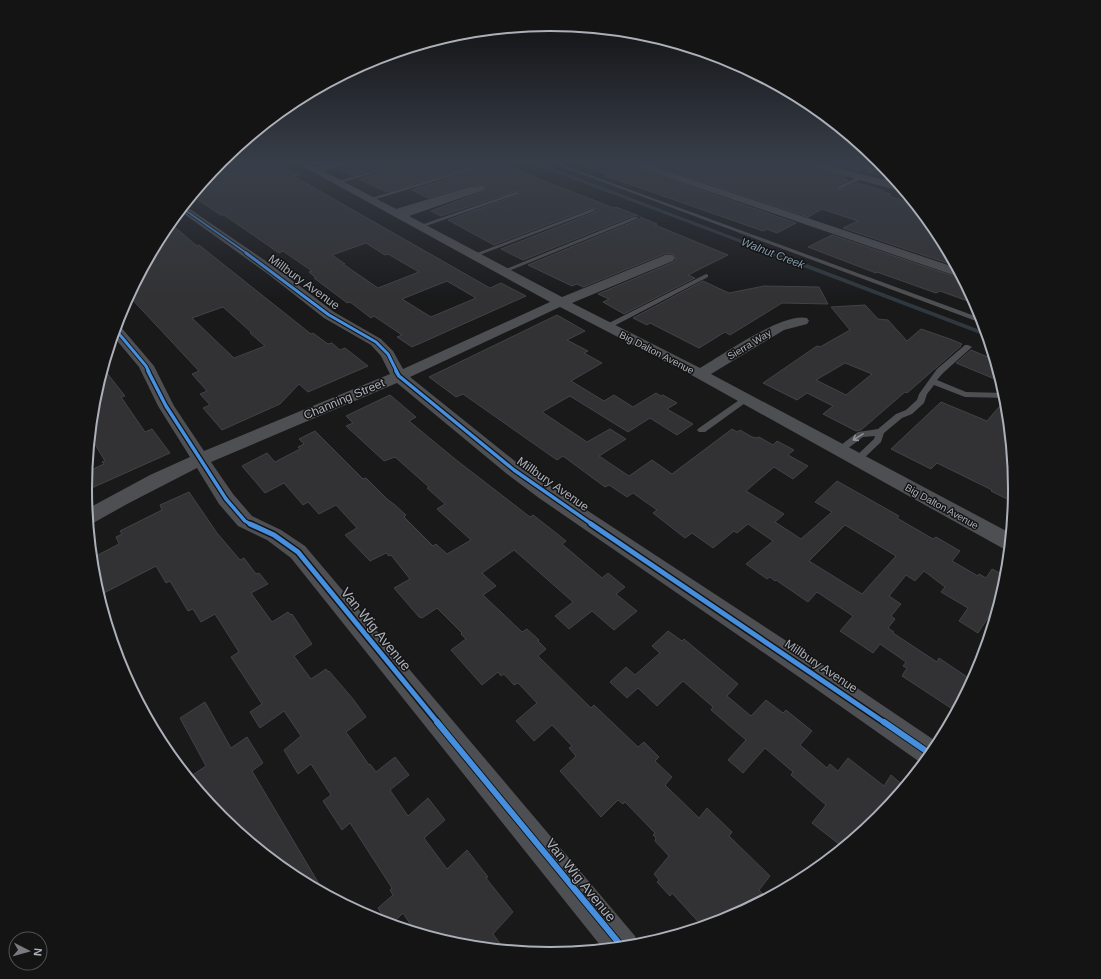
<svg xmlns="http://www.w3.org/2000/svg" width="1101" height="979" font-family="Helvetica,sans-serif">
<style>
.built{fill:#232325}
.lines{fill:none;stroke-linecap:round;stroke-linejoin:round}
.stream-far1{stroke:#30383f;stroke-width:3}
.stream{stroke:#30383f;stroke-width:4}
.building{fill:#323234;stroke:#424346;fill-rule:evenodd}
.lane{fill:#4e4f52;fill-rule:evenodd}
.street{fill:#4e4f52;fill-rule:evenodd}
.secondary{fill:#4d4d50;fill-rule:evenodd}
.cycleway-far4-casing{stroke:#141415;stroke-width:3.5}
.cycleway-far3-casing{stroke:#141415;stroke-width:5}
.cycleway-far2-casing{stroke:#141415;stroke-width:6}
.cycleway-far1-casing{stroke:#141415;stroke-width:8}
.cycleway-casing{stroke:#141415;stroke-width:8}
.cycleway-far4{stroke:#468fdf;stroke-width:2}
.cycleway-far3{stroke:#468fdf;stroke-width:3}
.cycleway-far2{stroke:#468fdf;stroke-width:3.5}
.cycleway-far1{stroke:#468fdf;stroke-width:5}
.cycleway{stroke:#468fdf;stroke-width:6}
.oneway{stroke:#90939a}
.labels{text-anchor:middle;stroke-width:3;stroke-linejoin:round;paint-order:stroke}
.far-street-label{font-size:10px;fill:#acb0b9;stroke:#141415}
.far-water-label{font-size:11px;font-style:italic;fill:#869db1;stroke:#141415}
.street-label{font-size:12px;fill:#acb0b9;stroke:#141415}
.near-street-label{font-size:14px;fill:#acb0b9;stroke:#141415}
.rim{fill:none;stroke:#acb0b9;stroke-width:2}
</style>
<rect width="100%" height="100%" fill="#19191a"/>
<path class="built" d="M 828,163 L 881,163 L 890,172 L 880,177 Z"/>
<g class="lines">
<path class="stream-far1" d="M 535,163 L 774,254"/>
<path class="stream" d="M 772,253 L 988,335"/>
</g>
<g class="building">
<path d="M 220,163 L 276,163 L 298,175 L 293,176 L 346,206 L 490,288 L 501,283 L 526,296 L 412,347 L 397,337 L 402,335 L 374,316 L 371,318 L 350,302 L 347,303 L 342,299 L 314,278 L 316,278 L 309,272 L 312,271 L 283,251 L 279,253 L 224,215 L 221,215 L 192,196 ZM 366,243 L 385,255 L 388,254 L 419,272 L 378,288 L 343,264 L 345,264 L 332,255 ZM 447,281 L 476,298 L 431,317 L 402,299 Z"/>
<path d="M 359,163 L 384,163 L 389,165 L 352,175 L 338,169 Z"/>
<path d="M 423,163 L 498,163 L 614,208 L 616,207 L 639,216 L 633,216 L 523,260 L 501,249 L 598,211 L 598,209 L 591,208 L 494,245 L 448,220 L 521,194 L 521,192 L 516,191 L 441,216 L 431,211 L 484,191 L 486,189 L 485,185 L 469,186 L 428,198 L 412,190 L 481,168 L 481,166 L 477,165 L 387,192 L 359,179 L 410,164 L 422,169 Z"/>
<path d="M 579,163 L 629,163 L 632,166 L 796,223 L 777,233 L 767,229 L 763,231 L 606,176 L 608,175 L 579,164 Z"/>
<path d="M 646,163 L 805,163 L 807,166 L 845,177 L 842,179 L 848,180 L 834,187 L 835,189 L 841,190 L 857,183 L 884,191 L 882,192 L 891,194 L 888,196 L 915,204 L 938,231 L 956,266 L 843,228 L 858,221 L 822,209 L 808,217 Z"/>
<path d="M 825,163 L 843,163 L 844,164 L 862,170 L 858,171 Z"/>
<path d="M 640,217 L 657,224 L 655,225 L 728,255 L 688,275 L 695,278 L 624,314 L 603,302 L 609,299 L 598,294 L 674,262 L 676,259 L 674,254 L 664,254 L 583,287 L 577,284 L 572,286 L 528,265 L 640,219 Z"/>
<path d="M 170,223 L 197,246 L 199,245 L 311,334 L 313,333 L 328,344 L 332,343 L 340,350 L 345,348 L 368,366 L 308,392 L 299,384 L 280,404 L 222,430 L 203,408 L 210,405 L 200,394 L 207,391 L 192,374 L 199,371 L 129,296 L 164,231 ZM 223,307 L 251,332 L 250,333 L 265,346 L 234,358 L 192,318 Z"/>
<path d="M 832,235 L 956,277 L 962,277 L 976,304 L 940,291 L 936,293 L 877,272 L 876,273 L 808,247 Z"/>
<path d="M 703,281 L 729,293 L 764,286 L 819,287 L 828,304 L 782,303 L 730,335 L 725,332 L 699,348 L 650,323 L 647,325 L 633,318 Z"/>
<path d="M 865,305 L 878,319 L 888,320 L 907,341 L 921,329 L 950,339 L 962,344 L 960,346 L 961,346 L 907,393 L 905,392 L 861,430 L 856,431 L 823,414 L 833,406 L 807,393 L 797,400 L 763,383 L 817,346 L 820,347 L 850,330 L 831,307 ZM 845,363 L 872,374 L 846,395 L 816,380 Z"/>
<path d="M 557,315 L 585,331 L 567,340 L 588,351 L 584,353 L 602,363 L 571,381 L 604,401 L 614,395 L 633,407 L 656,393 L 661,396 L 663,395 L 677,403 L 667,409 L 693,424 L 677,435 L 650,418 L 628,432 L 570,396 L 542,412 L 587,442 L 610,429 L 626,439 L 599,456 L 629,476 L 652,460 L 672,474 L 732,429 L 737,432 L 740,430 L 752,437 L 757,438 L 759,437 L 773,445 L 777,441 L 794,450 L 788,455 L 808,466 L 793,479 L 774,467 L 746,491 L 784,514 L 775,522 L 801,539 L 832,512 L 815,502 L 837,481 L 899,516 L 897,518 L 933,539 L 936,537 L 960,551 L 952,561 L 978,576 L 979,574 L 986,578 L 992,569 L 1007,577 L 1002,596 L 978,633 L 959,621 L 968,608 L 941,592 L 945,587 L 924,571 L 915,581 L 906,575 L 889,596 L 901,604 L 891,616 L 895,619 L 888,628 L 894,632 L 893,633 L 937,662 L 939,658 L 973,681 L 957,712 L 902,676 L 907,668 L 903,666 L 906,662 L 880,644 L 873,653 L 840,631 L 853,616 L 817,592 L 808,602 L 776,580 L 775,581 L 770,577 L 767,579 L 746,564 L 773,541 L 748,524 L 737,533 L 734,531 L 713,548 L 692,533 L 685,538 L 653,513 L 657,510 L 633,493 L 627,497 L 609,485 L 605,487 L 563,456 L 557,460 L 463,394 L 456,397 L 429,377 ZM 845,525 L 896,556 L 862,594 L 809,561 Z"/>
<path d="M 971,350 L 995,360 L 1002,382 L 956,363 Z"/>
<path d="M 103,368 L 125,396 L 121,397 L 145,432 L 152,429 L 170,453 L 85,491 L 87,472 L 104,464 L 102,462 L 105,461 L 90,436 L 94,398 Z"/>
<path d="M 390,395 L 416,417 L 409,421 L 455,459 L 530,517 L 533,515 L 551,529 L 566,541 L 562,544 L 602,578 L 608,573 L 625,587 L 616,594 L 637,611 L 614,630 L 592,611 L 569,629 L 555,616 L 573,602 L 514,550 L 482,573 L 496,586 L 483,595 L 522,632 L 527,629 L 539,640 L 538,641 L 546,649 L 538,656 L 591,708 L 594,705 L 638,747 L 644,742 L 659,757 L 655,761 L 672,777 L 665,785 L 699,818 L 707,808 L 732,832 L 729,836 L 770,876 L 759,890 L 767,899 L 730,919 L 724,912 L 715,924 L 703,927 L 672,893 L 670,896 L 657,882 L 659,880 L 654,874 L 669,856 L 655,841 L 656,838 L 653,835 L 655,833 L 625,802 L 623,804 L 618,800 L 601,817 L 560,771 L 576,756 L 569,748 L 572,746 L 552,725 L 534,741 L 516,721 L 537,703 L 518,683 L 514,685 L 504,674 L 501,676 L 498,672 L 482,685 L 451,650 L 466,639 L 461,634 L 462,633 L 437,608 L 422,618 L 419,617 L 394,588 L 410,579 L 391,555 L 389,556 L 386,553 L 370,561 L 345,535 L 357,528 L 336,505 L 319,514 L 308,502 L 303,505 L 284,483 L 265,493 L 242,466 L 267,453 L 275,462 L 300,449 L 298,447 L 304,444 L 299,439 L 315,431 L 363,479 L 366,478 L 387,499 L 395,505 L 406,515 L 404,517 L 433,546 L 436,544 L 447,554 L 471,540 L 437,509 L 445,504 L 427,488 L 429,487 L 395,457 L 384,461 L 346,426 L 353,423 L 346,416 Z"/>
<path d="M 1006,399 L 1007,399 L 1016,490 L 1015,503 L 991,491 L 992,490 L 937,463 L 931,469 L 891,449 L 941,402 L 987,421 Z"/>
<path d="M 189,492 L 217,533 L 240,560 L 244,558 L 256,574 L 259,573 L 268,584 L 251,593 L 272,622 L 288,612 L 291,615 L 292,614 L 312,644 L 294,656 L 311,679 L 326,669 L 328,672 L 329,671 L 353,699 L 366,717 L 346,732 L 369,765 L 370,764 L 376,772 L 395,757 L 409,775 L 390,790 L 408,816 L 428,798 L 445,820 L 424,838 L 447,869 L 467,850 L 488,877 L 486,878 L 513,912 L 493,934 L 505,950 L 459,946 L 416,933 L 403,913 L 391,925 L 388,924 L 378,908 L 393,895 L 390,890 L 392,888 L 350,823 L 342,830 L 323,801 L 331,795 L 311,764 L 298,774 L 284,750 L 301,736 L 284,711 L 260,728 L 250,712 L 262,704 L 231,657 L 239,652 L 215,614 L 201,622 L 193,609 L 188,611 L 170,581 L 166,583 L 156,566 L 104,593 L 93,571 L 92,558 L 119,544 L 116,537 L 122,534 L 120,531 L 162,510 L 160,505 Z"/>
<path d="M 668,631 L 682,641 L 684,639 L 738,684 L 727,696 L 751,716 L 766,700 L 783,713 L 786,710 L 812,731 L 800,745 L 827,768 L 830,764 L 838,771 L 848,758 L 884,786 L 891,775 L 905,787 L 879,819 L 844,848 L 812,823 L 826,805 L 791,775 L 793,772 L 765,748 L 743,773 L 728,760 L 746,740 L 711,710 L 713,707 L 683,681 L 657,706 L 638,688 L 627,698 L 610,682 L 626,667 L 635,675 L 660,653 L 652,646 Z"/>
<path d="M 205,702 L 231,748 L 247,737 L 263,763 L 252,771 L 325,894 L 292,876 L 221,818 L 188,778 L 206,766 L 180,718 Z"/>
</g>
<g class="lines">
<g class="lane">
<path d="M 401,163 L 407,163 L 340,183 L 335,182 Z"/>
<path d="M 552,163 L 557,163 L 983,319 L 984,324 Z"/>
<path d="M 844,163 L 850,163 L 874,168 L 883,165 L 885,167 L 869,173 L 867,172 L 869,170 Z"/>
<path d="M 477,166 L 481,167 L 373,200 L 368,199 Z"/>
<path d="M 862,175 L 865,177 L 864,178 L 840,189 L 835,188 Z"/>
<path d="M 516,192 L 521,193 L 423,227 L 418,226 Z"/>
<path d="M 592,209 L 597,210 L 477,256 L 472,255 Z"/>
<path d="M 634,217 L 639,218 L 506,272 L 501,271 Z"/>
<path d="M 706,274 L 708,275 L 708,277 L 610,328 L 604,328 L 603,326 Z"/>
<path d="M 965,345 L 968,345 L 972,347 L 943,373 L 937,380 L 966,392 L 1005,393 L 1007,398 L 965,397 L 934,385 L 927,394 L 924,403 L 912,414 L 902,418 L 884,433 L 881,442 L 860,462 L 857,463 L 852,460 L 874,439 L 875,436 L 863,437 L 843,452 L 837,452 L 835,450 L 837,448 L 858,432 L 878,429 L 896,414 L 906,410 L 917,400 L 919,394 L 937,369 Z"/>
<path d="M 745,396 L 748,397 L 749,399 L 748,401 L 705,432 L 699,432 L 697,430 L 699,428 Z"/>
</g>
<g class="street">
<path d="M 297,163 L 308,163 L 316,167 L 334,163 L 347,163 L 346,165 L 323,171 L 396,209 L 469,187 L 484,186 L 485,188 L 484,190 L 409,216 L 562,297 L 665,255 L 673,255 L 675,258 L 673,261 L 572,303 L 700,368 C 722,355 783,312 807,318 L 809,321 L 807,324 L 784,330 L 711,374 L 1012,534 L 1010,551 L 1004,549 L 695,377 L 560,307 L 410,377 L 521,466 L 553,488 L 817,661 L 940,744 L 924,765 L 799,677 L 539,498 L 507,474 L 397,383 L 211,462 L 233,494 L 252,516 L 281,530 L 305,546 L 635,936 L 639,946 L 604,950 L 291,558 L 267,540 L 238,526 L 219,504 L 197,468 L 129,503 L 95,522 L 88,524 L 87,509 L 150,475 L 190,457 L 158,406 L 139,367 L 113,336 L 116,325 L 120,326 L 154,366 L 174,406 L 204,451 L 390,374 L 381,356 L 371,345 L 324,318 L 268,274 L 180,211 L 184,205 L 276,268 L 334,312 L 381,339 L 393,351 L 403,369 L 550,302 Z"/>
<path d="M 630,163 L 643,163 L 957,268 L 962,276 L 956,276 L 632,165 Z"/>
<path d="M 890,175 L 891,175 L 895,180 L 885,185 L 879,185 L 877,183 Z"/>
</g>
<path class="secondary" d="M 806,163 L 821,163 L 899,184 L 906,192 L 899,191 L 807,165 Z"/>
<g class="cycleway-far4-casing">
<path id="cycleway-far4" d="M 182,208 L 248,254"/>
</g>
<g class="cycleway-far3-casing">
<g id="cycleway-far3">
<path d="M 246,253 L 329,315 L 376,342 L 388,354 L 397,372"/>
<path d="M 115,329 L 146,366 L 149,372"/>
</g>
</g>
<g class="cycleway-far2-casing">
<g id="cycleway-far2">
<path d="M 148,371 L 166,406 L 226,499 L 245,521 L 252,525"/>
<path d="M 396,371 L 399,376 L 514,470 L 593,525"/>
</g>
</g>
<g class="cycleway-far1-casing">
<g id="cycleway-far1">
<path d="M 250,524 L 274,535 L 298,552 L 438,723"/>
<path d="M 591,524 L 885,723"/>
</g>
</g>
<g class="cycleway-casing">
<g id="cycleway">
<path d="M 437,722 L 623,948"/>
<path d="M 884,722 L 932,755"/>
</g>
</g>
<use href="#cycleway-far4" class="cycleway-far4"/>
<use href="#cycleway-far3" class="cycleway-far3"/>
<use href="#cycleway-far2" class="cycleway-far2"/>
<use href="#cycleway-far1" class="cycleway-far1"/>
<use href="#cycleway" class="cycleway"/>
</g>
<defs><path id="oneway-shaft" d="M-6 0H5M1.5-3L5.5 0L1.5 3" fill="none" stroke-width="1.6" stroke-linecap="round" stroke-linejoin="round"/></defs>
<use class="oneway" href="#oneway-shaft" transform="translate(858 437) rotate(148)"/>
<linearGradient id="sky" x2="0" y2="1"><stop stop-color="#0e0e0e"/><stop offset="0.54" stop-color="#383e49"/><stop offset="1" stop-color="#383e49" stop-opacity="0"/></linearGradient>
<rect width="1101" height="300" fill="url(#sky)"/>
<g class="labels">
<g class="far-street-label">
<text transform="translate(749 344) rotate(-31)" y="4">Sierra Way</text>
<text transform="translate(657 352) rotate(27)" y="4">Big Dalton Avenue</text>
<text transform="translate(942 506) rotate(29)" y="4">Big Dalton Avenue</text>
</g>
<g class="far-water-label">
<text transform="translate(773 253) rotate(21)" y="4">Walnut Creek</text>
</g>
<g class="street-label">
<text transform="translate(304 282) rotate(36)" y="4">Millbury Avenue</text>
<text transform="translate(344 399) rotate(-23)" y="4">Channing Street</text>
<text transform="translate(553 484) rotate(35)" y="4">Millbury Avenue</text>
<text transform="translate(821 666) rotate(34)" y="4">Millbury Avenue</text>
</g>
<g class="near-street-label">
<text transform="translate(376 629) rotate(51)" y="5">Van Wig Avenue</text>
<text transform="translate(581 880) rotate(51)" y="5">Van Wig Avenue</text>
</g>
</g>
<path d="M0 0H1101V979H0ZM92 489a458 458 0 1 1 916 0a458 458 0 1 1-916 0Z" fill="#141415" fill-rule="evenodd"/>
<path class="rim" d="M92 489a458 458 0 1 1 916 0a458 458 0 1 1-916 0Z"/>
<g transform="translate(28 951) rotate(96)"><circle r="19" fill="#141415" stroke="#515257"/>
<path d="M0-3L7 15L0 10L-7 15Z" fill="#797b81"/>
<text y="-6" font-size="11" font-weight="bold" text-anchor="middle" fill="#acb0b9">N</text>
</g>
</svg>
